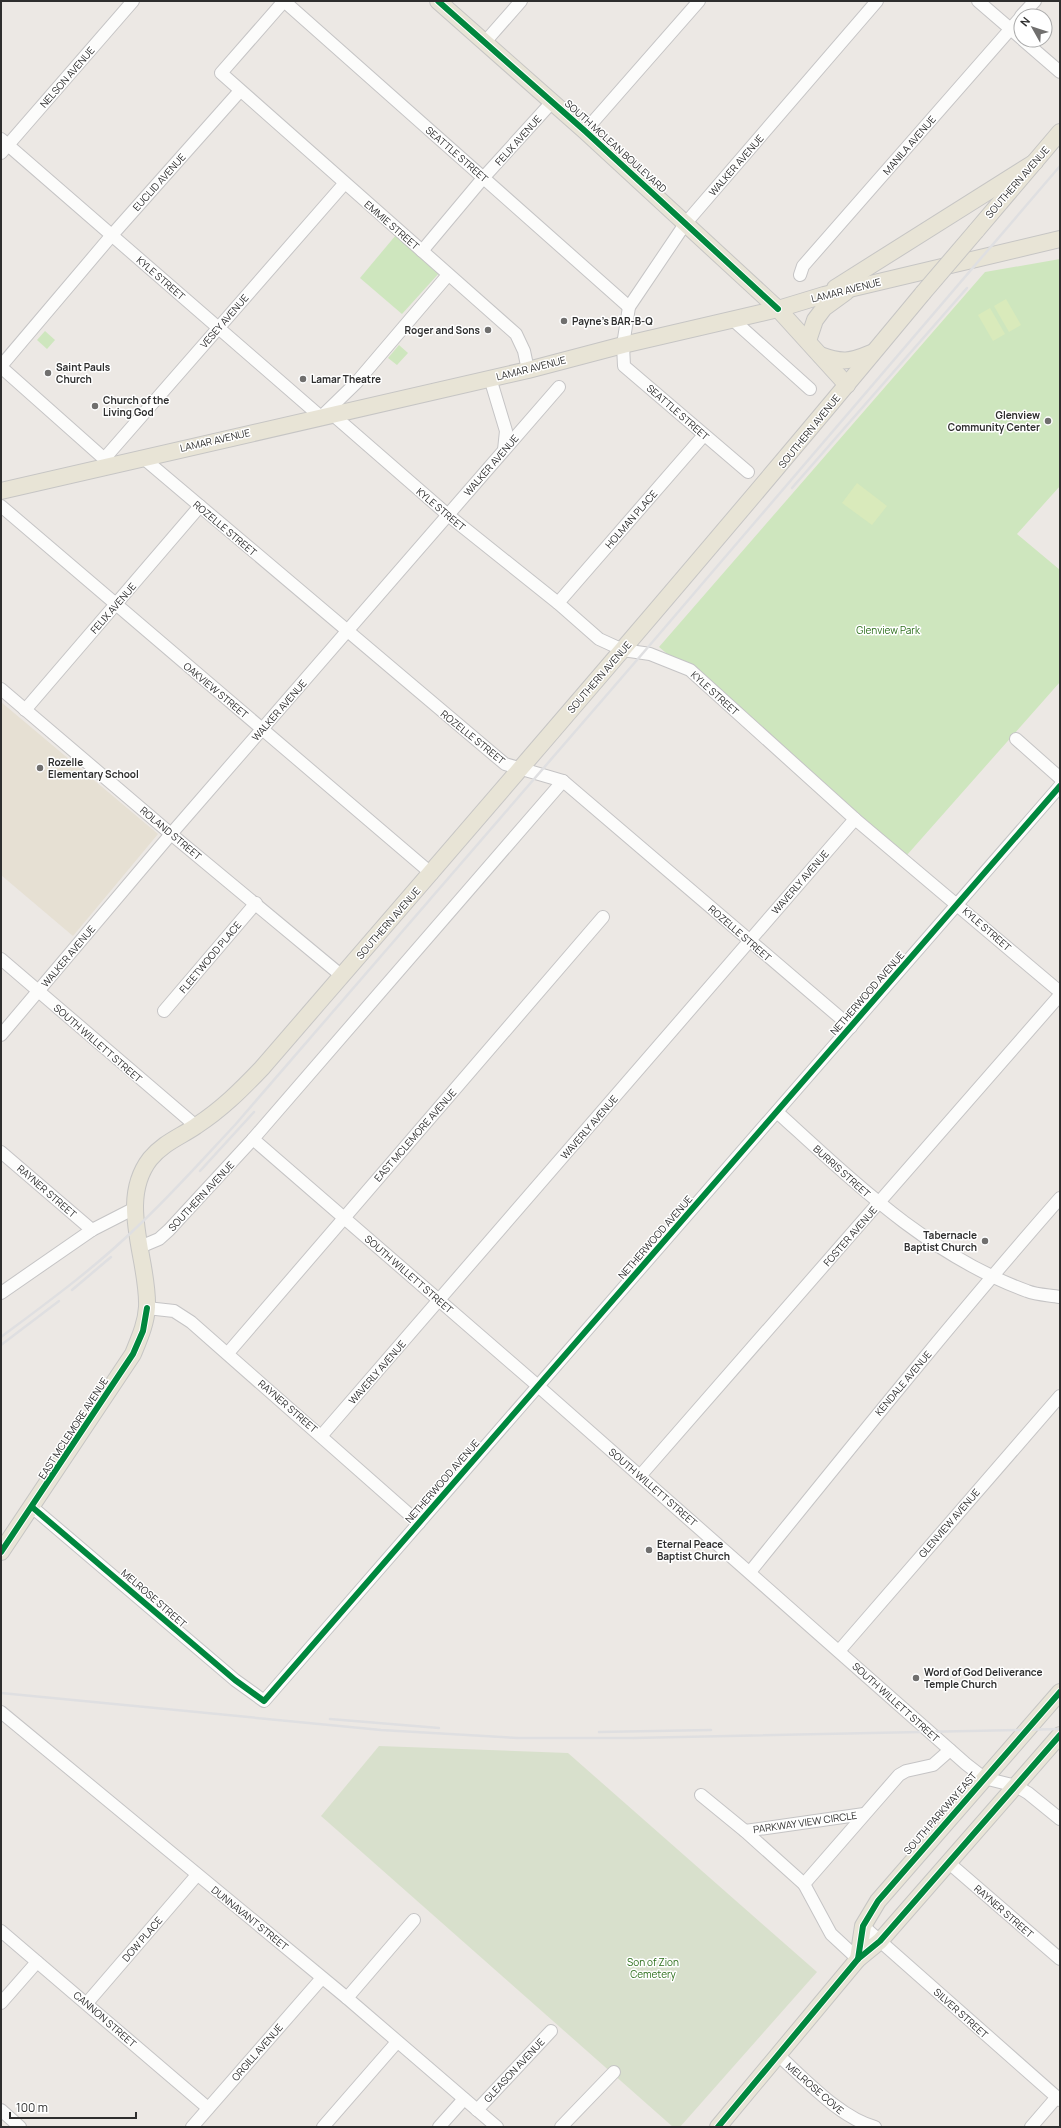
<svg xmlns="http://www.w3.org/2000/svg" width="1061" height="2128" font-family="Manrope,sans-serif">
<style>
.education{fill:#e6e0d3}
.green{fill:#cee6be}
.cemetery{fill:#d8e0cc}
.pitch{fill:#d9eabb}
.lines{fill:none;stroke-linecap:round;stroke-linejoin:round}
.minor-casing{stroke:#c5c4c5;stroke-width:14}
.major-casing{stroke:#c6c5c4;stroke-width:18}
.minor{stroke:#fcfcfb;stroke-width:12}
.major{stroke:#e8e4d6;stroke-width:16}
.rail{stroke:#dfdfe1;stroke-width:2.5}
.major-bridge-casing{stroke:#c6c5c4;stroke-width:18;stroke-linecap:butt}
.major-bridge{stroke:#e8e4d6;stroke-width:16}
.cycleway-casing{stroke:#fff;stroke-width:8}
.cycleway{stroke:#00873e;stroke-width:6}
.poi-dot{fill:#706f6e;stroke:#fff;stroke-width:1.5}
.labels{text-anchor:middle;stroke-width:3;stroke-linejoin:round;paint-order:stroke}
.street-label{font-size:10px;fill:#2e2e2e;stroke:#fff}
.poi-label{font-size:10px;font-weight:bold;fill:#2e2e2e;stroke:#fff;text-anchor:start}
.park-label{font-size:10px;fill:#2c6e1b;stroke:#fff}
</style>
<rect width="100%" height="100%" fill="#ece8e4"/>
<path class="education" d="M 1,702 L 158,834 L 73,936 L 1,875 Z"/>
<g class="green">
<path d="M 396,235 L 440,272 L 402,314 L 360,278 Z"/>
<path d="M 1060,259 L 1060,486 L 1017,534 L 1060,570 L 1060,682 L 907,855 L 659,647 L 985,272 Z"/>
<path d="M 45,331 L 55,340 L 47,349 L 37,340 Z"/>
<path d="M 399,345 L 408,353 L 397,365 L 388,358 Z"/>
</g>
<path class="cemetery" d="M 379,1746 L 568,1753 L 817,1972 L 680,2127 L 673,2127 L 321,1816 Z"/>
<g class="pitch">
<path d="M 1006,299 L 1021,325 L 1009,332 L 994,306 Z"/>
<path d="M 990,308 L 1005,334 L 993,341 L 978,315 Z"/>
<path d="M 857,483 L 887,506 L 872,525 L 842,503 Z"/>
</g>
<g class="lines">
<g class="minor-casing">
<g id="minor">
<path d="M 284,1 L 221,73 L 516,334 L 524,351 L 528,370"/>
<path d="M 284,1 L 629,307"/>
<path d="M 978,1 L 1021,38"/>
<path d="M 1021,16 L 1035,1"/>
<path d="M 1023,40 L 1060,72"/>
<path d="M 485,42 L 521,1"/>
<path d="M 585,131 L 699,1"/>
<path d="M 1,139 L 321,417 L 356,383 L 448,275"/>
<path d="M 1,153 L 133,1"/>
<path d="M 422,251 L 484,177 L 552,102"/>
<path d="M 800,275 L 803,266 L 1021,17"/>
<path d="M 732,319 L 810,389"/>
<path d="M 1,366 L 112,235 L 239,92"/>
<path d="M 1,367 L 109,463"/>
<path d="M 490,378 L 506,431 L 504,450"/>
<path d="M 332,414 L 448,515 L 558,603 L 599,639 L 623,650 L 650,654 L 690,670 L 855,819 L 1060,992"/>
<path d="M 142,457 L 505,764 L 563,781 L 851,1027"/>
<path d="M 104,459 L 344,184"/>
<path d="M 748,472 L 624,366 L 623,345 L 629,307 L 685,224 L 877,1"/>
<path d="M 1,506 L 432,874"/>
<path d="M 558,603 L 704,435"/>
<path d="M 1,689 L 171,834 L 342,976"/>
<path d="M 25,710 L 200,506"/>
<path d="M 1016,739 L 1060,778"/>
<path d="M 1,959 L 196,1126"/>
<path d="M 164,1011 L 256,903"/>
<path d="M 1,1035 L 171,834 L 559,387"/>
<path d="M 777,1112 C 853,1181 928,1255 1027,1291 C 1037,1295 1049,1295 1060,1297"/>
<path d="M 253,1139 L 538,1386 L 966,1764 L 984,1778 L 1016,1786 L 1028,1793 L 1060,1819"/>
<path d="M 1,1152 L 92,1230"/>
<path d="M 140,1247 L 159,1239 L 169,1230 L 253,1139 L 563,781"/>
<path d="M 1,1293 L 92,1230 L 135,1208"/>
<path d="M 147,1308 L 174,1311 L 191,1322 L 419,1523"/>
<path d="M 228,1353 L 603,917"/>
<path d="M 322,1435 L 855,819"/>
<path d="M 640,1476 L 1060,995"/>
<path d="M 32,1507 L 235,1680 L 264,1701 L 1060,786"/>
<path d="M 750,1572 C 852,1446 953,1320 1060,1198"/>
<path d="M 839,1651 L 1060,1396"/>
<path d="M 1,1712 L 347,1998 L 497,2127"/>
<path d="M 701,1795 L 745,1831 L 804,1884 L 899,1775 L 906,1771 L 933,1765 L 950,1750"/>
<path d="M 745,1831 L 864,1814"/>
<path d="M 949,1863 L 1060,1959"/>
<path d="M 804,1884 L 831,1934 L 858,1959"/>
<path d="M 863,1926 L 1060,2100"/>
<path d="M 1,1931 L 208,2108"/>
<path d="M 347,1998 L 414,1920"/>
<path d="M 1,2003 L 37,1962"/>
<path d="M 87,2003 L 197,1875"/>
<path d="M 778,2055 C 805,2079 840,2118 875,2127"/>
<path d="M 1,2110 L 20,2127"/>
<path d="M 477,2110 L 551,2031"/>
<path d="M 192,2127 L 322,1978"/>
<path d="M 323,2127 L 397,2042"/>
<path d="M 439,2127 L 464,2099"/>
<path d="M 561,2127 L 614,2072"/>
<path d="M 1031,2127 L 1056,2098"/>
</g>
</g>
<g class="major-casing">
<g id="major">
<path d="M 438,1 L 585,131 L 778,309 L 847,385"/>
<path d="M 976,231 L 1060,132"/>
<path d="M 835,288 L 1035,162"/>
<path d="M 808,341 L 815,320 L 824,308 L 846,292"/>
<path d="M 820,355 C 842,363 850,362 871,353"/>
<path d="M 1,491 L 528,370 L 623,345 L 778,309 L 824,295 L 1060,239"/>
<path d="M 1,1552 L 133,1354 C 139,1339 146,1324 147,1307 C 149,1260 117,1202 150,1159 C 163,1143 180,1137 196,1126 C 222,1109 241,1090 262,1068 C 484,811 707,554 923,293"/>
<path d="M 858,1959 L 863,1926 L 878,1901 L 1060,1692"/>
<path d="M 718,2127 L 858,1959 L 880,1941 L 1060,1735"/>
</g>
</g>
<use href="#minor" class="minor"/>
<use href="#major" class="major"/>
<g class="rail">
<path d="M 792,488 L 967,288"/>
<path d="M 200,1171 L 254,1112"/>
<path d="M 72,1290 L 111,1257"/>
<path d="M 1,1337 C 48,1302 96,1267 138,1226 C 172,1194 203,1159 235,1125 L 643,653 L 1060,166"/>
<path d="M 1,1345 L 59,1301"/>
<path d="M 1,1693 L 381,1730 L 518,1738 L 633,1738 L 1060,1729"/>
<path d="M 330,1719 L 439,1728"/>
<path d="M 599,1732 L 711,1730"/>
</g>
<g class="major-bridge-casing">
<path id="major-bridge" d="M 923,293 L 976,231"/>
</g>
<use href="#major-bridge" class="major-bridge"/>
<g class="cycleway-casing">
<g id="cycleway">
<path d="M 438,1 L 585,131 L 778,309"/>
<path d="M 32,1507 L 235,1680 L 264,1701 L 1060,786"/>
<path d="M 1,1552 L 133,1354 L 143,1331 L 147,1308"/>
<path d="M 858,1959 L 863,1926 L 878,1901 L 1060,1692"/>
<path d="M 718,2127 L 858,1959 L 880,1941 L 1060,1735"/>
</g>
</g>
<use href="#cycleway" class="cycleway"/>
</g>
<g class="poi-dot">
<circle cx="564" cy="321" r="4"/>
<circle cx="488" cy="330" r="4"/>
<circle cx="48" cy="373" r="4"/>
<circle cx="303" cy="379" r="4"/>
<circle cx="95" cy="406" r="4"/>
<circle cx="1048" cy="421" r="4"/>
<circle cx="40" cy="768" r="4"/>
<circle cx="985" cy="1241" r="4"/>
<circle cx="649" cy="1550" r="4"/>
<circle cx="916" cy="1678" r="4"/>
</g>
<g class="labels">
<g class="street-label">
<text transform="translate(67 77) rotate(-49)" y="4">NELSON AVENUE</text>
<text transform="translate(518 140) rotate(-48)" y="4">FELIX AVENUE</text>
<text transform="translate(909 145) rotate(-49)" y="4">MANILA AVENUE</text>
<text transform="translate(616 146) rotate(42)" y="4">SOUTH MCLEAN BOULEVARD</text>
<text transform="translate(457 154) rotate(41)" y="4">SEATTLE STREET</text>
<text transform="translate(736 165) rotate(-49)" y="4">WALKER AVENUE</text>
<text transform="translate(159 182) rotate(-48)" y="4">EUCLID AVENUE</text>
<text transform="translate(1017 182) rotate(-49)" y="4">SOUTHERN AVENUE</text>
<text transform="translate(392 225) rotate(41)" y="4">EMMIE STREET</text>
<text transform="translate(161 278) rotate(41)" y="4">KYLE STREET</text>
<text transform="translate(846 290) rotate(-14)" y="4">LAMAR AVENUE</text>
<text transform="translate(224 321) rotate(-49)" y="4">VESEY AVENUE</text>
<text transform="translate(531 368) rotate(-14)" y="4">LAMAR AVENUE</text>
<text transform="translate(678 412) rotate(41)" y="4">SEATTLE STREET</text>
<text transform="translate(809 431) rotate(-51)" y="4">SOUTHERN AVENUE</text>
<text transform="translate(215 440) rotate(-13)" y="4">LAMAR AVENUE</text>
<text transform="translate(491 465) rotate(-49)" y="4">WALKER AVENUE</text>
<text transform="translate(441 509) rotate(40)" y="4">KYLE STREET</text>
<text transform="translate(631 519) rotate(-49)" y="4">HOLMAN PLACE</text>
<text transform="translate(225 528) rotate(40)" y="4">ROZELLE STREET</text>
<text transform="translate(113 608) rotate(-49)" y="4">FELIX AVENUE</text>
<text transform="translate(599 677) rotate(-49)" y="4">SOUTHERN AVENUE</text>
<text transform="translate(216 690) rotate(40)" y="4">OAKVIEW STREET</text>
<text transform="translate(715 693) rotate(42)" y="4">KYLE STREET</text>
<text transform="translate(279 710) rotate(-49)" y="4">WALKER AVENUE</text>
<text transform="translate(473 737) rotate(39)" y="4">ROZELLE STREET</text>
<text transform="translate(171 833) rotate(40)" y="4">ROLAND STREET</text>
<text transform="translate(800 882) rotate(-49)" y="4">WAVERLY AVENUE</text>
<text transform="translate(388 923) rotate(-49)" y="4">SOUTHERN AVENUE</text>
<text transform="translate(987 929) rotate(41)" y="4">KYLE STREET</text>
<text transform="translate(740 933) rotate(41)" y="4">ROZELLE STREET</text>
<text transform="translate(68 956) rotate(-50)" y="4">WALKER AVENUE</text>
<text transform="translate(210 957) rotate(-50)" y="4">FLEETWOOD PLACE</text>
<text transform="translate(867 993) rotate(-49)" y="4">NETHERWOOD AVENUE</text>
<text transform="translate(98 1043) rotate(41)" y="4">SOUTH WILLETT STREET</text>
<text transform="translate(589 1127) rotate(-49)" y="4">WAVERLY AVENUE</text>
<text transform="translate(415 1135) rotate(-49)" y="4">EAST MCLEMORE AVENUE</text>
<text transform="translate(842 1171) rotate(42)" y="4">BURRIS STREET</text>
<text transform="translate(47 1191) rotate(41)" y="4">RAYNER STREET</text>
<text transform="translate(201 1196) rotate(-47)" y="4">SOUTHERN AVENUE</text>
<text transform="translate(850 1236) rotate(-49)" y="4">FOSTER AVENUE</text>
<text transform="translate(655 1237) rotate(-49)" y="4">NETHERWOOD AVENUE</text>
<text transform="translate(409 1274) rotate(41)" y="4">SOUTH WILLETT STREET</text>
<text transform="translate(377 1372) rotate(-49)" y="4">WAVERLY AVENUE</text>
<text transform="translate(903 1383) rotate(-50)" y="4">KENDALE AVENUE</text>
<text transform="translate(288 1406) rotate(41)" y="4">RAYNER STREET</text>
<text transform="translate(73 1428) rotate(-57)" y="4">EAST MCLEMORE AVENUE</text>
<text transform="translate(442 1481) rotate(-49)" y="4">NETHERWOOD AVENUE</text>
<text transform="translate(653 1487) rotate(41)" y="4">SOUTH WILLETT STREET</text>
<text transform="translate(949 1523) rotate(-49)" y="4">GLENVIEW AVENUE</text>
<text transform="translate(154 1598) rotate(41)" y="4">MELROSE STREET</text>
<text transform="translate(896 1702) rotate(42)" y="4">SOUTH WILLETT STREET</text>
<text transform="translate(940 1813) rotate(-49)" y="4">SOUTH PARKWAY EAST</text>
<text transform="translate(805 1822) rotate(-8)" y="4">PARKWAY VIEW CIRCLE</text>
<text transform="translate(1004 1911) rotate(41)" y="4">RAYNER STREET</text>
<text transform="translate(250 1918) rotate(39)" y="4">DUNNAVANT STREET</text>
<text transform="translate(142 1939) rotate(-49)" y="4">DOW PLACE</text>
<text transform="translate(961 2013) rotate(42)" y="4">SILVER STREET</text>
<text transform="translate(105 2019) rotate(41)" y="4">CANNON STREET</text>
<text transform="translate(257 2052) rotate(-49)" y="4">ORGILL AVENUE</text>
<text transform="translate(514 2070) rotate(-47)" y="4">GLEASON AVENUE</text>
<text transform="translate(815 2088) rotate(41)" y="4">MELROSE COVE</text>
</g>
<g class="poi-label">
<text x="572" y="325">Payne's BAR-B-Q</text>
<text x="480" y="334" text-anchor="end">Roger and Sons</text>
<text x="56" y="371">Saint Pauls<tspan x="56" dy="12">Church</tspan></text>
<text x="311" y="383">Lamar Theatre</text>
<text x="103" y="404">Church of the<tspan x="103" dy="12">Living God</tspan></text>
<text x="1040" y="419" text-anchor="end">Glenview<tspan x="1040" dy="12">Community Center</tspan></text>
<text x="48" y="766">Rozelle<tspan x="48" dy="12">Elementary School</tspan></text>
<text x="977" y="1239" text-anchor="end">Tabernacle<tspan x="977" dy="12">Baptist Church</tspan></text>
<text x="657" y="1548">Eternal Peace<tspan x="657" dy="12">Baptist Church</tspan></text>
<text x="924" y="1676">Word of God Deliverance<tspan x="924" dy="12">Temple Church</tspan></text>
</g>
<g class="park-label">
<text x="888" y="634">Glenview Park</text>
<text x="653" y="1966">Son of Zion<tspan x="653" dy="12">Cemetery</tspan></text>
</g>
</g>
<rect width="1061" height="2128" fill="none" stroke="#2e2e2e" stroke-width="4"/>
<g transform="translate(1033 28) rotate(309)"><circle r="19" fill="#ffffff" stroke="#ababab"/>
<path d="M0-3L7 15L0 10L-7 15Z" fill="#706f6e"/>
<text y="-6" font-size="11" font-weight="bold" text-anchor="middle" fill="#2e2e2e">N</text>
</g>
<path d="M10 2112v6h126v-6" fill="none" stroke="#2e2e2e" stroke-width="2"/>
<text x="16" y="2112" font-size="12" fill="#2e2e2e" stroke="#ffffff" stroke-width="3" paint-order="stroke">100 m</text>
</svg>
